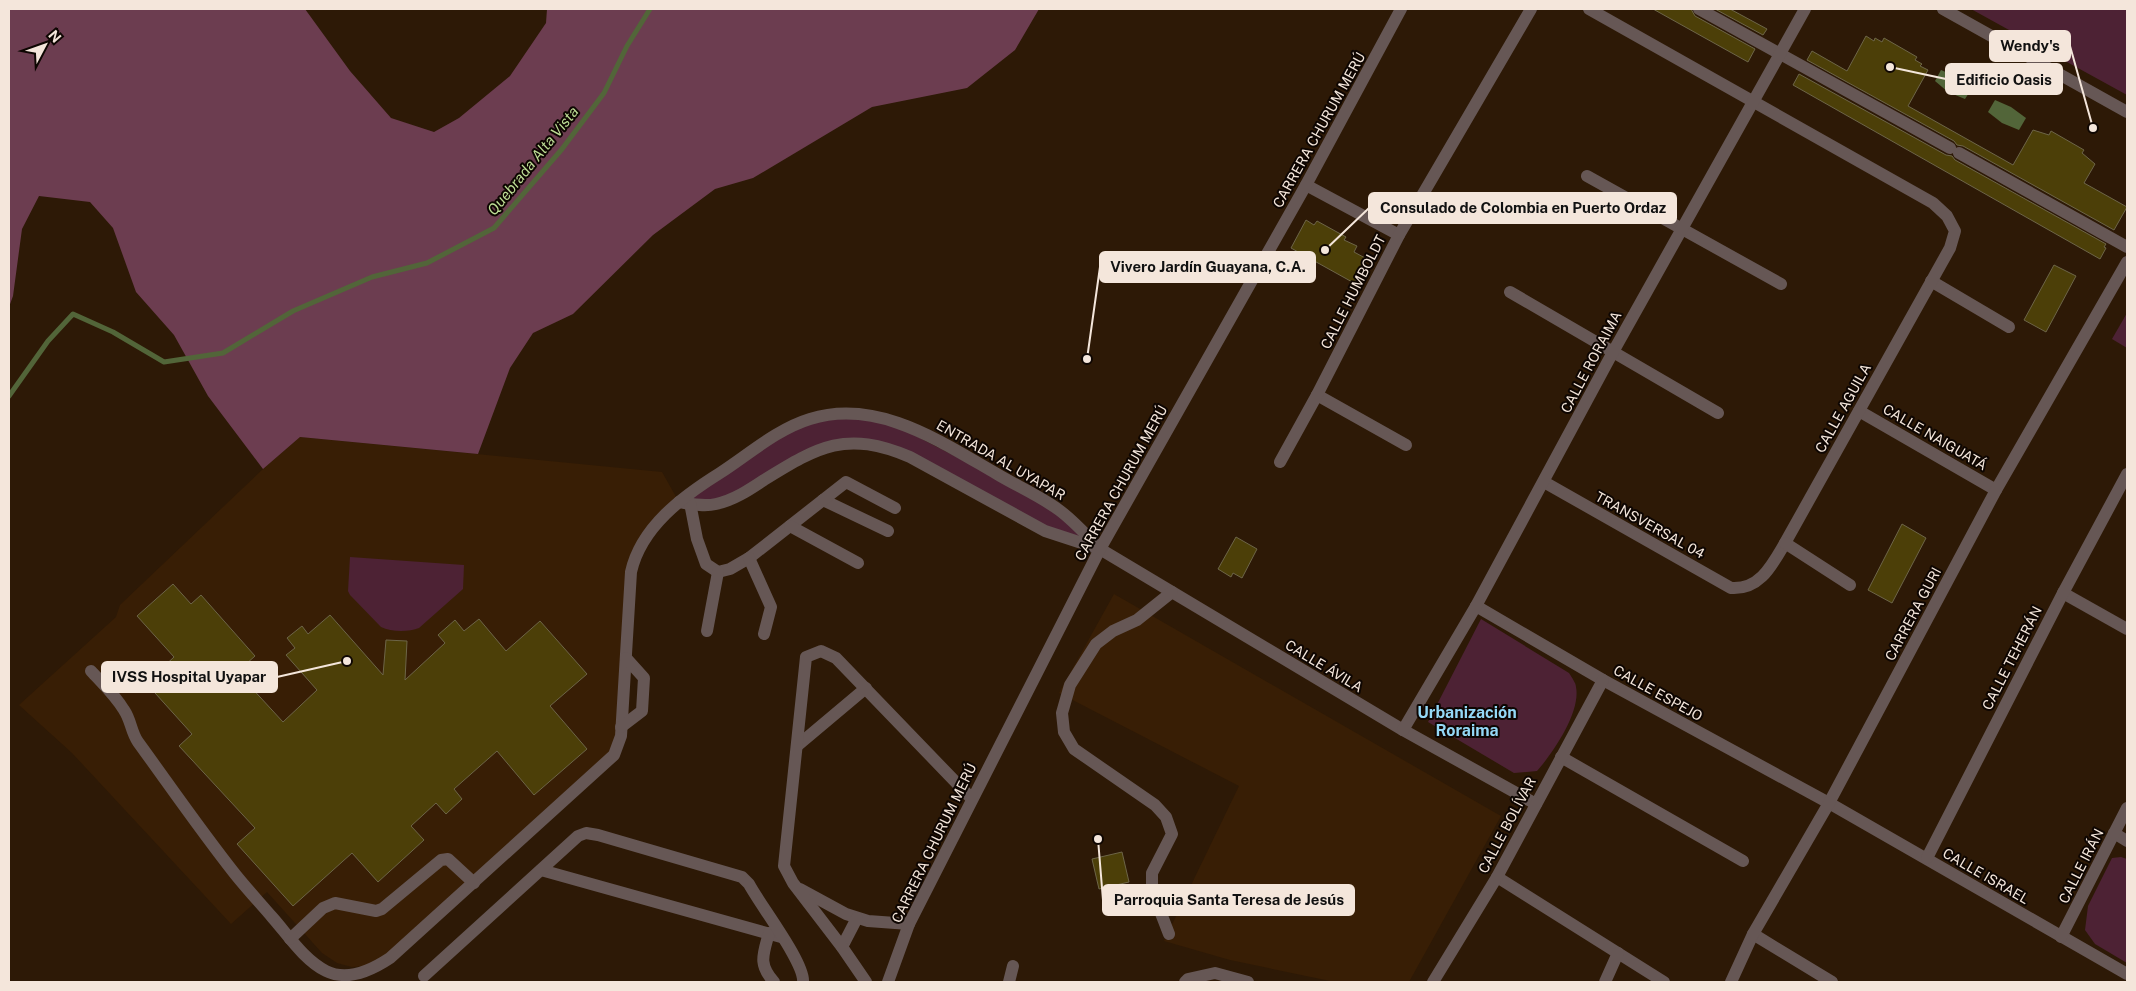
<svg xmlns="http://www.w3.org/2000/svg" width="2136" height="991" font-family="'Public Sans',sans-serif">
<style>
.built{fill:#381e05}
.green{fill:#4d2234}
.forest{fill:#6c3d50}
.water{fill:#526539}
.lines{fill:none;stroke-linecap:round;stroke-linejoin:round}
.stream{stroke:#526539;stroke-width:5}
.building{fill:#4c3f08;stroke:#6d6548}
.minor{stroke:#665755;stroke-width:12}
.labels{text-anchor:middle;stroke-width:4;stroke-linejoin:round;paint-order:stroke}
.street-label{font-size:14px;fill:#f4e6db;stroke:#0e0602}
.water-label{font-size:15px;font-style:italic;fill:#bddd95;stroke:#0e0602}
.quarter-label{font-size:16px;font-weight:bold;fill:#94d8f6;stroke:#0e0602}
.leader{fill:none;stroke:#f4e6db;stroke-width:2}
.callout-dot{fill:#f4e6db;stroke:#0e0602;stroke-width:2}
.callout{fill:#f4e6db;stroke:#f4e6db;stroke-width:2}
.callout-label{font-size:15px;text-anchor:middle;font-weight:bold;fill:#111}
</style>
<rect width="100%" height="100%" fill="#2d1906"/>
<g class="built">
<path d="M 300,437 L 662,472 L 679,502 L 634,558 L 618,746 L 389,957 L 366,966 L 352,967 L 337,963 L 322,953 L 267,892 L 231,924 L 72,753 L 19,705 L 116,617 L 120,605 L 263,469 Z"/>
<path d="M 1114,594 L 1501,816 L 1409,982 L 1335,982 L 1230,960 L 1164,941 L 1239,786 L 1059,693 Z"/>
</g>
<g class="green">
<path d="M 1971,9 L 2127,9 L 2127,95 Z"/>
<path d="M 2127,313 L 2127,348 L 2112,339 Z"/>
<path d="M 881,418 L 1059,510 L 1100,549 L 1045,531 L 910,457 L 833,444 L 737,497 L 679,502 L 811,419 Z"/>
<path d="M 350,557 L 464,565 L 463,589 L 419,628 C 409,632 391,632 381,627 L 350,595 L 348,591 Z"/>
<path d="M 1481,619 L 1569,673 C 1572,678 1576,683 1576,687 C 1581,712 1553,753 1537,771 L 1514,773 L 1428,722 Z"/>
<path d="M 2121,857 L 2127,859 L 2127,963 L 2095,944 L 2085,930 L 2088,906 L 2112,858 Z"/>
</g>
<path class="forest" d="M 9,9 L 305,9 L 350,71 L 391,118 L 434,132 L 459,118 L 510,76 L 546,23 L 547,9 L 1039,9 L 1015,50 L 967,88 L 872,107 L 753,178 L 715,189 L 653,235 L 573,314 L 533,333 L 510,368 L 478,454 L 300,437 L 263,469 L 208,396 L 174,335 L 136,292 L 113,228 L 90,202 L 39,196 L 22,229 L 13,296 L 9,307 Z"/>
<g class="water">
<path d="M 1941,70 L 1957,77 L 1972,88 L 1965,99 L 1948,92 L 1935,81 Z"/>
<path d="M 1995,100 L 2011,107 L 2026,118 L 2019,130 L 2002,123 L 1988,112 Z"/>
</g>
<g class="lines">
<path class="stream" d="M 9,396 L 48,341 L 73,314 L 113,332 L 164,362 L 223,353 L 293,311 L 372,277 L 427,263 L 494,228 L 562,149 L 604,93 L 627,46 L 650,9"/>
</g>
<g class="building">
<path d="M 1653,9 L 1691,9 L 1695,16 L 1755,49 L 1748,62 Z"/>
<path d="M 1715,9 L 1730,9 L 1767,29 L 1763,35 Z"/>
<path d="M 1866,36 L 1874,41 L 1875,38 L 1882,42 L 1884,38 L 1917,57 L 1915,60 L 1922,64 L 1920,66 L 1928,70 L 1908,106 L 2013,165 L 2033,130 L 2049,135 L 2051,131 L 2084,150 L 2082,153 L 2095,164 L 2084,183 L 2127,207 L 2114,230 L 1963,146 L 1957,145 L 1954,141 L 1807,60 L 1812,51 L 1847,71 Z"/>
<path d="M 1799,74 L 1946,155 L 1952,156 L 1955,160 L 2106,244 L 2104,247 L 2106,248 L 2100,259 L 1793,85 Z"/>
<path d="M 1306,220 L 1314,225 L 1317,221 L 1346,237 L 1344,240 L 1357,246 L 1354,252 L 1367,259 L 1354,283 L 1291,248 Z"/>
<path d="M 2054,265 L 2076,276 L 2046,332 L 2024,320 Z"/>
<path d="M 1902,524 L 1926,538 L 1892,603 L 1868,590 Z"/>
<path d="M 1236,537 L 1257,549 L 1242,578 L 1233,573 L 1231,577 L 1218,569 Z"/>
<path d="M 173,584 L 191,604 L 201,595 L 255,656 L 237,672 L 283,722 L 317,690 L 286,655 L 295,648 L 287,638 L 302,626 L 308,634 L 330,615 L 383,675 L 386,640 L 407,641 L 405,680 L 445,643 L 438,635 L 455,620 L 464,631 L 479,619 L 506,651 L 540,621 L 587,674 L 550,706 L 587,749 L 534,795 L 497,751 L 454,789 L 462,799 L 446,814 L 436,803 L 411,826 L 424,840 L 378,882 L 352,853 L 293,906 L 237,844 L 255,828 L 179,746 L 192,734 L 146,683 L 174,657 L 137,616 Z"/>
<path d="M 1122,852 L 1129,882 L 1099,889 L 1092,859 Z"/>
</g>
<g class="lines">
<g class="minor">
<path d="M 1699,9 L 1950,148"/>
<path d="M 1943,9 L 2127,112"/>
<path d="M 1959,153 L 2127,247"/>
<path d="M 1587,176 L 1781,284"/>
<path d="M 1306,185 L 1399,235"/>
<path d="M 1931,281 L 2009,327"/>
<path d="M 1510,292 L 1718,413"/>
<path d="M 1317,395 L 1406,445"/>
<path d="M 1859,411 L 1996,490"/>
<path d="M 1280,462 L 1317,395 L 1399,235 L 1531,9"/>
<path d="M 1544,482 L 1731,588 C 1760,590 1772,565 1785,543 L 1950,248 L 1955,231 L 1947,216 L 1933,203 L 1589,9"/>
<path d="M 823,500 L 888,531"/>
<path d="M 679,502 C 691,504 704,507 716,504 C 734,500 749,490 764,480 C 819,446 846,430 910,457 L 1045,531 L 1100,549 L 1403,730 L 1536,804"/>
<path d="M 690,503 L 697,539 L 706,564 L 718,572 L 730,569 L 749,558 L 846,482 L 895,508"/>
<path d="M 790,526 L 858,563"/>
<path d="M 1785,543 L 1850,585"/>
<path d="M 749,558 L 771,607 L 764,634"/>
<path d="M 2063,593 L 2127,629"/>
<path d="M 1476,606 L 1603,680 L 1829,803 L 2127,974"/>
<path d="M 707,631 L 718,572"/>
<path d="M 91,671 C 102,683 115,695 124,710 C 131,720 131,732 138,742 C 170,786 201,831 235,874 C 247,889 260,903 272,917 C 288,935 304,960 326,971 C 348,982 372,970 390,958 L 614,755 L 621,736 L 631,572 C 641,527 683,496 720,473 C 748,455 777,429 810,419 C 878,398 941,442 997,474 C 1017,486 1040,496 1059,510 C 1074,521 1087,536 1100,549"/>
<path d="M 621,727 L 642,711 L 644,678 L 626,658"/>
<path d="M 1403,730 L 1476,606 L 1613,352 L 1805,9"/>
<path d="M 797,746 L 866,688"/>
<path d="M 1561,757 L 1743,861"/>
<path d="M 2114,833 L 2127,841"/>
<path d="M 1927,858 L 2063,593 L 2127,474"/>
<path d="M 541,870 L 781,937"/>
<path d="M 1497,877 L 1664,982"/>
<path d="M 800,889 L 846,914 L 868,921 L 909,924"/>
<path d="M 769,933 C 763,955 758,964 774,982"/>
<path d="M 1169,934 L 1152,890 L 1152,873 L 1172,834 L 1166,817 L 1155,805 L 1074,749 L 1064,732 L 1062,713 L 1070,685 L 1096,644 L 1113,631 L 1137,620 L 1172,592"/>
<path d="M 1753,934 L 1832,982"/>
<path d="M 2061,937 L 2127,808"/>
<path d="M 290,939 L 323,908 L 335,903 L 376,911 L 382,909 L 441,860 L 448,859 L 474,883"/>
<path d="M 842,947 L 857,918"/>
<path d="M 424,976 L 578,836 L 586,833 L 598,835 L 742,877 L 749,884 C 760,905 805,963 803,982"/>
<path d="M 866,982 L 842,947 L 793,883 L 784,866 L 806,657 L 821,651 L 836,658 L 972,799"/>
<path d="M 888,982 L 909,924 L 1100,549 L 1306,185 L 1401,9"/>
<path d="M 1009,982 L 1013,966"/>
<path d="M 1185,982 L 1188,979 L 1215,973 L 1248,982"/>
<path d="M 1433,982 L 1497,877 L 1603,680"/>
<path d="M 1605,982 L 1618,953"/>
<path d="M 1731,982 L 1753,934 L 1829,803 L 1996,490 L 2127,262"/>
</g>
</g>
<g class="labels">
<g class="street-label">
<text transform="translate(1319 130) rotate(-61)" y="5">CARRERA CHURUM MERÚ</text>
<text transform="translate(1353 292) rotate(-63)" y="5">CALLE HUMBOLDT</text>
<text transform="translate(1591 362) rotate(-62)" y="5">CALLE RORAIMA</text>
<text transform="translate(1843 408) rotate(-61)" y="5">CALLE AGUILA</text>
<text transform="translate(1935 437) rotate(30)" y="5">CALLE NAIGUATÁ</text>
<text transform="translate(1001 460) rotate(30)" y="5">ENTRADA AL UYAPAR</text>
<text transform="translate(1121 483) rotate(-61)" y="5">CARRERA CHURUM MERÚ</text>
<text transform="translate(1650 525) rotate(29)" y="5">TRANSVERSAL 04</text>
<text transform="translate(1913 614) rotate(-62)" y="5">CARRERA GURI</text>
<text transform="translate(2012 658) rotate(-63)" y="5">CALLE TEHERÁN</text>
<text transform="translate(1324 666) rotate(31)" y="5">CALLE ÁVILA</text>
<text transform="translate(1658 693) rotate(29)" y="5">CALLE ESPEJO</text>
<text transform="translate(1507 825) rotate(-62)" y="5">CALLE BOLÍVAR</text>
<text transform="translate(934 843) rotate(-64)" y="5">CARRERA CHURUM MERÚ</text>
<text transform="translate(2081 866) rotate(-63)" y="5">CALLE IRÁN</text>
<text transform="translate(1986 876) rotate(30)" y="5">CALLE ISRAEL</text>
</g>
<g class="water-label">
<text transform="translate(533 161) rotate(-51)" y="5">Quebrada Alta Vista</text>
</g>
<g class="quarter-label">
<text x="1467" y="718">Urbanización<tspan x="1467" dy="18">Roraima</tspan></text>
</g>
</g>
<path class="leader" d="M2093 128L2070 46M1890 67L1946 79M1325 250L1369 208M1087 359L1100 267M347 661L277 677M1098 839L1103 900"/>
<g class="callout-dot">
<circle cx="2093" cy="128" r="5"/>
<circle cx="1890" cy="67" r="5"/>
<circle cx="1325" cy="250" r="5"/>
<circle cx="1087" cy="359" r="5"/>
<circle cx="347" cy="661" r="5"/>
<circle cx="1098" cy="839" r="5"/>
</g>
<g class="callout">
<rect x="1990" y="31" width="80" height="30" rx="5"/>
<rect x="1946" y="64" width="116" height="30" rx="5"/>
<rect x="1369" y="193" width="307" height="30" rx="5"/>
<rect x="1100" y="252" width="215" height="30" rx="5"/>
<rect x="102" y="662" width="175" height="30" rx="5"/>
<rect x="1103" y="885" width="251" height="30" rx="5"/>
</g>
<g class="callout-label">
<text x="2030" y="51">Wendy's</text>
<text x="2004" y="85">Edificio Oasis</text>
<text x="1523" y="213">Consulado de Colombia en Puerto Ordaz</text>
<text x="1208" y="272">Vivero Jardín Guayana, C.A.</text>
<text x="189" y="682">IVSS Hospital Uyapar</text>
<text x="1229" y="905">Parroquia Santa Teresa de Jesús</text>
</g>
<rect width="2136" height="991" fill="none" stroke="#f4e6db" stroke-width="20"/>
<g transform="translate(45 45) rotate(49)" stroke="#0e0602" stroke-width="4" paint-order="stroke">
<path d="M0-4L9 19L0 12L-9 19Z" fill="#f4e6db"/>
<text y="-8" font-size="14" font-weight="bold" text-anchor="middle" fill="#f4e6db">N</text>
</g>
</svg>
